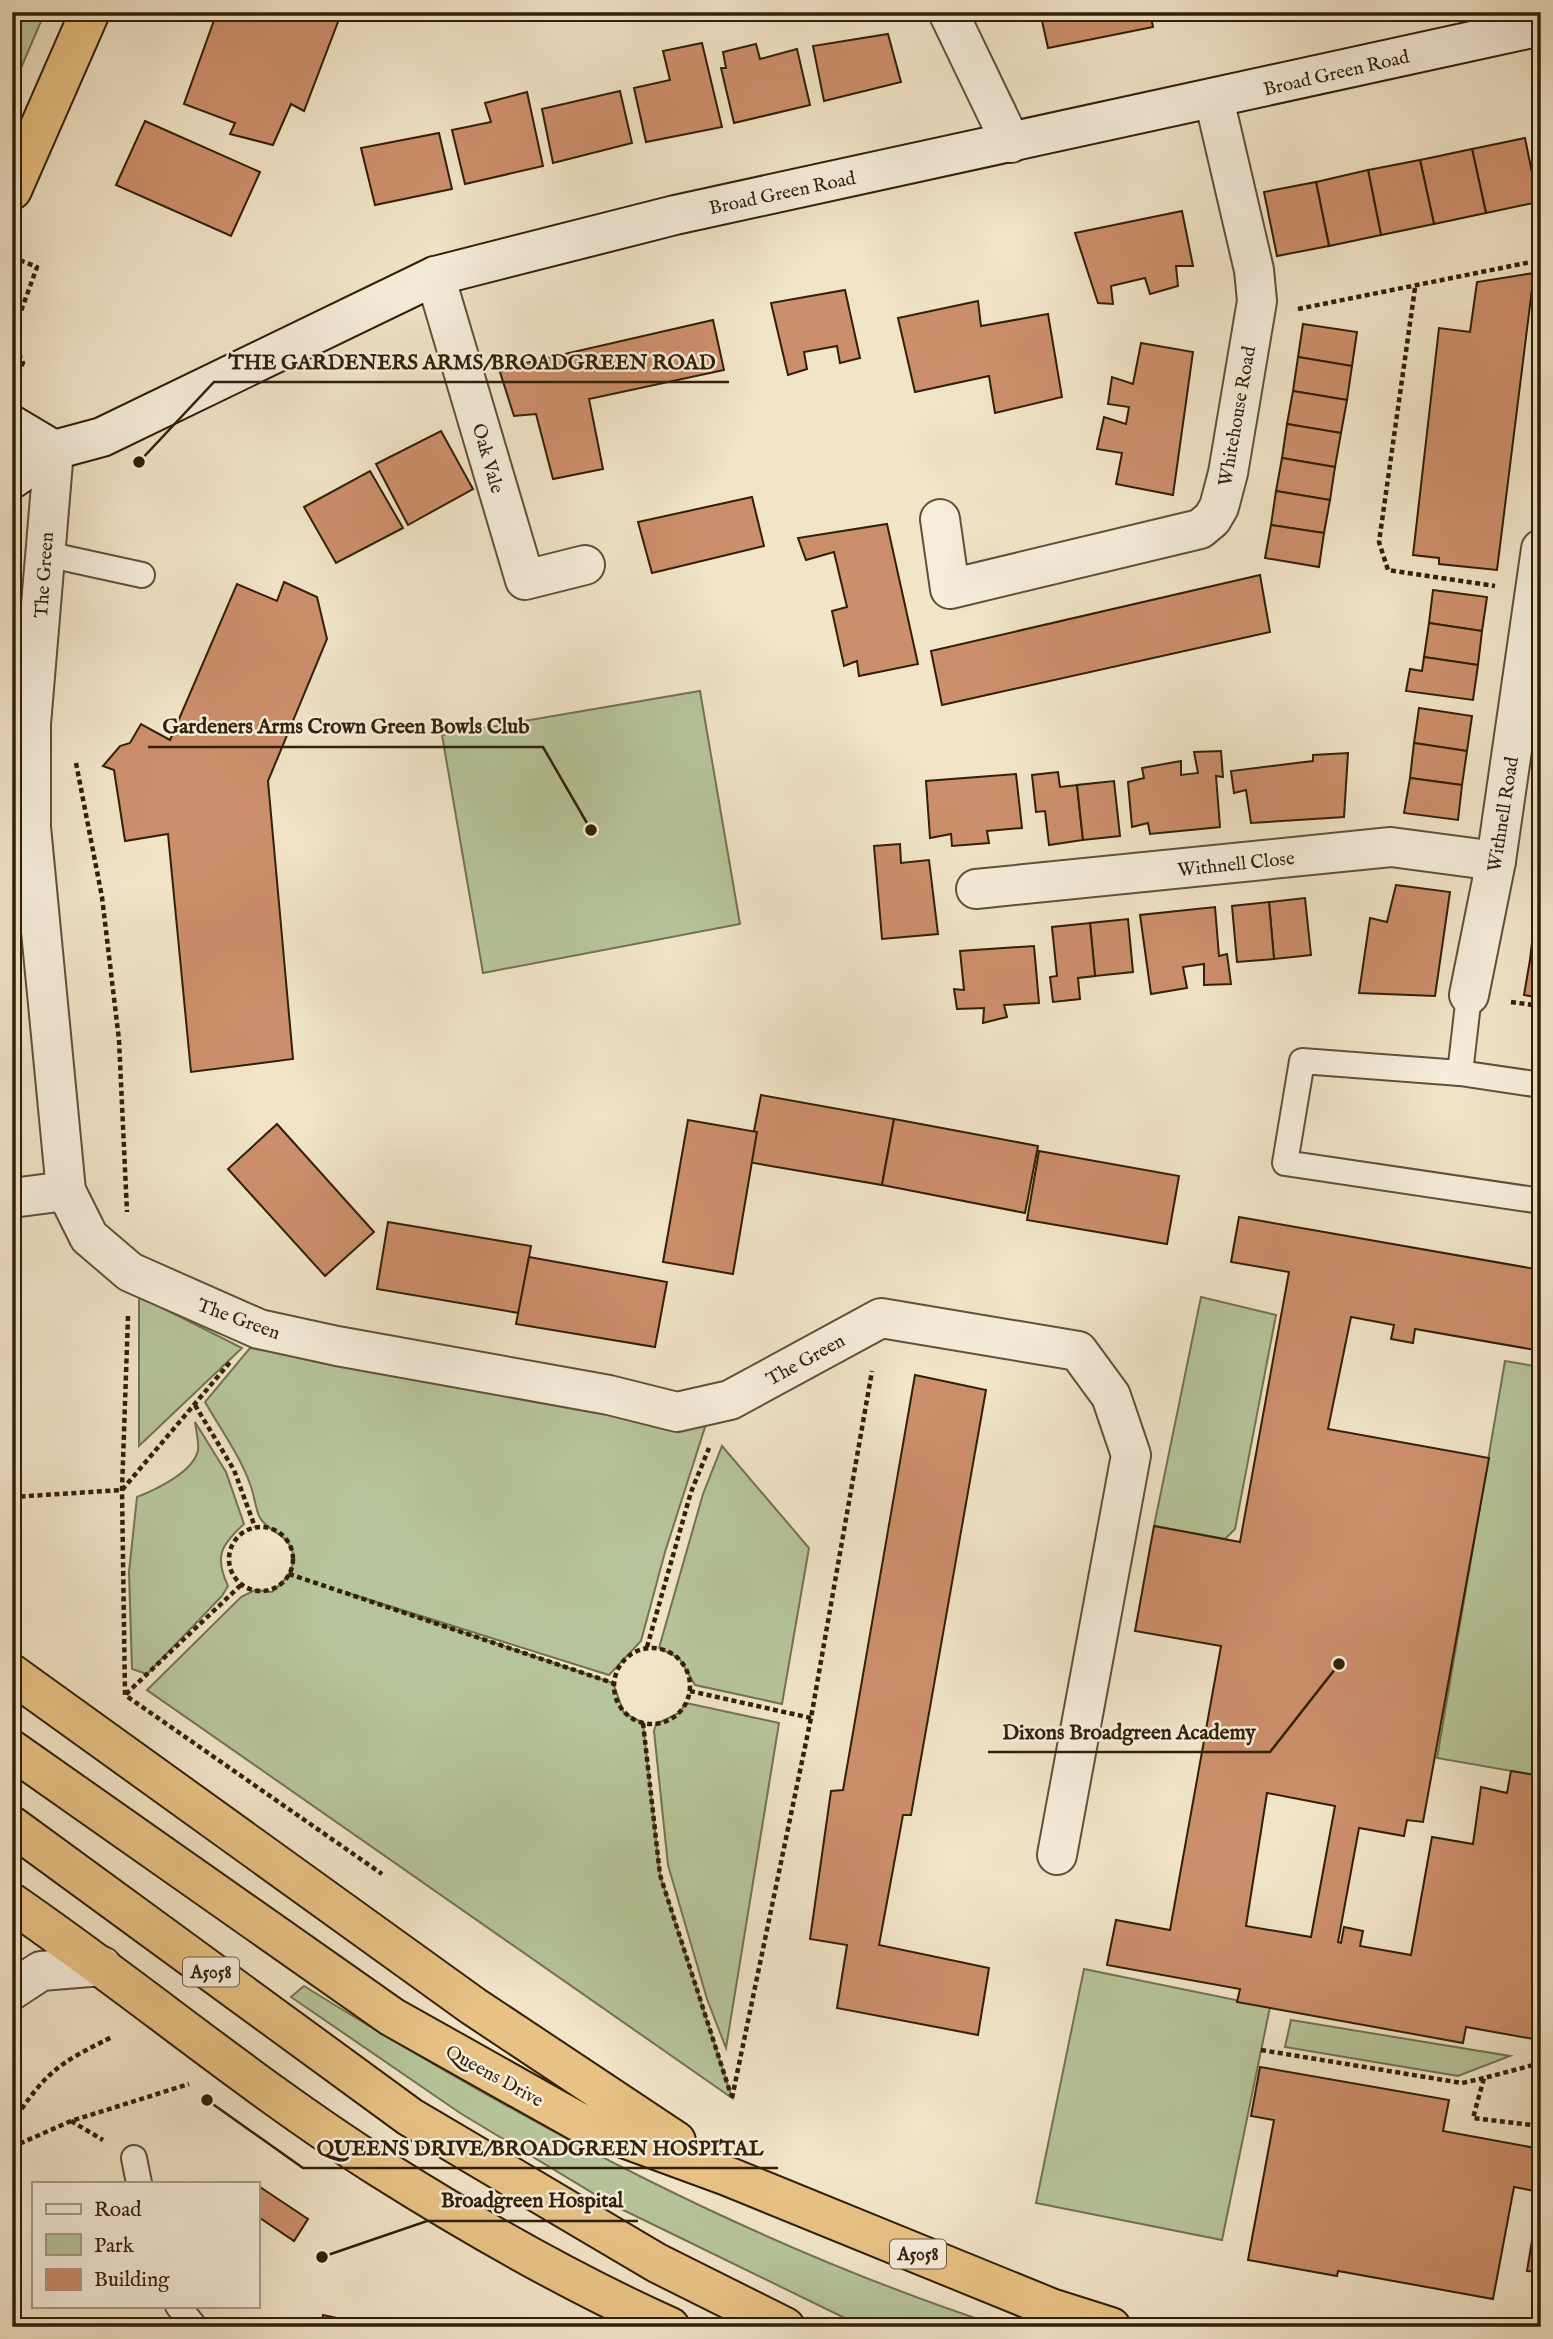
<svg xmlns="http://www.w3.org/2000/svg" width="1553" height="2339" font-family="'IM FELL English',serif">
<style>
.green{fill:#b6c599;stroke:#747250;stroke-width:2}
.building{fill:#cc8f6b;stroke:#311f07;stroke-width:2;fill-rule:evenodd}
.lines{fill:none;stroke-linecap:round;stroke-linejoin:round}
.service-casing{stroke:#615037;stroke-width:28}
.minor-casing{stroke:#615037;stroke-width:42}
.tertiary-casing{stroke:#615037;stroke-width:42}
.secondary-casing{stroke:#311f07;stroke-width:42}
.trunk-casing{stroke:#311f07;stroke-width:42}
.path{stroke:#311f07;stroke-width:4.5;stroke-dasharray:5 3.5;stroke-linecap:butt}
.service{stroke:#f6eddb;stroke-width:24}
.minor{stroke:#f6eddb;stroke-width:38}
.tertiary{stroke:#f6eddb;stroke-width:38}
.secondary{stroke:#f6eddb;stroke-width:38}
.trunk{stroke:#e8c284;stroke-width:38}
.labels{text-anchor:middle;stroke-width:5;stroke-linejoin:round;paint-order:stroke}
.shield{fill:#f6eddb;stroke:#6c5d47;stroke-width:2}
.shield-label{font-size:18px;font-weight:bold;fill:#311f07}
.street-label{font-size:19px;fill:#311f07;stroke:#f6eddb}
.leader{fill:none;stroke:#311f07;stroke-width:2.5}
.callout-dot{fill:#311f07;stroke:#f6eddb;stroke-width:2.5}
.callout-label{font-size:21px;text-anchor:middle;font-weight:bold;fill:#311f07;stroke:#f6eddb;stroke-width:5;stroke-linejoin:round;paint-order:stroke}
</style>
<rect width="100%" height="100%" fill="#f1e4c7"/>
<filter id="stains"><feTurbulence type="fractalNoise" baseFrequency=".00286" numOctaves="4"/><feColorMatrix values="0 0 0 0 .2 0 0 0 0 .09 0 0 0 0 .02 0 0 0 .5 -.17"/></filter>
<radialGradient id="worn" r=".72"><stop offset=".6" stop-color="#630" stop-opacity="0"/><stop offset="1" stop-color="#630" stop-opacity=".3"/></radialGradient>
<g class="green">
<path d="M 12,12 L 45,12 L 12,89 Z"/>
<path d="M 700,691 L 740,924 L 483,973 L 442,735 Z"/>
<path d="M 139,1296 L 242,1348 L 139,1446 Z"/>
<path d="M 1201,1297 L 1276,1315 L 1235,1529 L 1225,1539 L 1154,1526 Z"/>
<path d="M 250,1348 L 706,1424 L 665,1552 L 641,1641 L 609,1675 L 345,1592 L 613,1683 L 624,1713 L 643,1723 L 660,1875 L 732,2098 L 147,1690 L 241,1597 L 255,1590 L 272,1592 C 283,1582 295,1572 293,1555 C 290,1533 267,1533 259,1516 C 255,1506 254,1494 250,1484 C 240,1456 220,1428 205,1402 Z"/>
<path d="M 1505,1361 L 1541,1367 L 1541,1776 L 1437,1758 Z"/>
<path d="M 195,1422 L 226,1472 L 244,1524 C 221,1545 214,1556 228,1586 L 222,1596 L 147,1674 L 132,1669 L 129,1572 L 137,1497 C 155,1490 194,1472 198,1450 C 199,1442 196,1431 195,1422 Z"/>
<path d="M 722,1446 L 809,1548 L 782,1704 L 695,1685 L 679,1658 L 659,1648 L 703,1494 Z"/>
<path d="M 686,1703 L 779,1723 L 726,2048 L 707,1999 L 668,1865 L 654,1731 L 656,1724 L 679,1713 Z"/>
<path d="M 1084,1969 L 1270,2007 L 1222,2240 L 1036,2203 Z"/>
<path d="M 304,1986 C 524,2123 754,2246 1002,2327 L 863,2327 L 853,2322 L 611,2204 L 460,2113 L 291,1997 Z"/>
<path d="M 1291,2020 L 1510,2056 L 1458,2076 L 1285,2047 Z"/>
</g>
<g class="building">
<path d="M 217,12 L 341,14 L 304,111 L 291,104 L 273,145 L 230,134 L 235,123 L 184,104 Z"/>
<path d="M 1040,12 L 1150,12 L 1153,27 L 1048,48 Z"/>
<path d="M 888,34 L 901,82 L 824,101 L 813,46 Z"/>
<path d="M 702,43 L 722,127 L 646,142 L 634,88 L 670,80 L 663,51 Z"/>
<path d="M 756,44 L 760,59 L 797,49 L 810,105 L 734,123 L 721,68 L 726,68 L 723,52 Z"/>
<path d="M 620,91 L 632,143 L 553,163 L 542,109 Z"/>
<path d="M 527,92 L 543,166 L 465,184 L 452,130 L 491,122 L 485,103 Z"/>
<path d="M 145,121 L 260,172 L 231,236 L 116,185 Z"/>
<path d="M 439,133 L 452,189 L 375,205 L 361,148 Z"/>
<path d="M 1525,138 L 1538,202 L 1486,213 L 1472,149 Z"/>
<path d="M 1472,149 L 1486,213 L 1434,224 L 1420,160 Z"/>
<path d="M 1420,160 L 1434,224 L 1381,235 L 1368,170 Z"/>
<path d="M 1368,170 L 1381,235 L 1329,246 L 1316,182 Z"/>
<path d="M 1316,182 L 1329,246 L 1277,256 L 1264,192 Z"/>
<path d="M 1182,211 L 1193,266 L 1176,266 L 1178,286 L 1150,294 L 1145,278 L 1111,286 L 1113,304 L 1098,303 L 1075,233 Z"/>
<path d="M 1534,273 L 1497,570 L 1439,564 L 1439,558 L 1413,555 L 1439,328 L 1470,332 L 1477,282 Z"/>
<path d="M 845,290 L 860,358 L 840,363 L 837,346 L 804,352 L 807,369 L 788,375 L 771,303 Z"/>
<path d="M 978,301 L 981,326 L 1048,314 L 1062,397 L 995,413 L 989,376 L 915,392 L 898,318 Z"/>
<path d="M 713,320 L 724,370 L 589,399 L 603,469 L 553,479 L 536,414 L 514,416 L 499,369 Z"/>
<path d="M 1303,324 L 1357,332 L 1352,366 L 1298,357 Z"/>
<path d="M 1141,343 L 1193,352 L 1173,495 L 1116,484 L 1122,453 L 1097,449 L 1104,417 L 1126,424 L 1129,407 L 1108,404 L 1112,377 L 1133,384 Z"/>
<path d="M 1298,357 L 1352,366 L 1347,400 L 1293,391 Z"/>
<path d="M 1293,391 L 1347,400 L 1341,433 L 1287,424 Z"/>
<path d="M 1287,424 L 1341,433 L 1335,467 L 1282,458 Z"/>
<path d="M 441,431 L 473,489 L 408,525 L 376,464 Z"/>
<path d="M 1282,458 L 1335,467 L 1330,500 L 1276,491 Z"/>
<path d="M 370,471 L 403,528 L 336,563 L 304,507 Z"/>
<path d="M 1276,491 L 1330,500 L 1324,533 L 1271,525 Z"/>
<path d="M 752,497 L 764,546 L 652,573 L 638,522 Z"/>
<path d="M 887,524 L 918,664 L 859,676 L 857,661 L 844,666 L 832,611 L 847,607 L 834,552 L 806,560 L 798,538 Z"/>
<path d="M 1271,525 L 1324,533 L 1319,567 L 1265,558 Z"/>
<path d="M 1260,575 L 1270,632 L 942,705 L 931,651 Z"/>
<path d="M 284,582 L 317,597 L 327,639 L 268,781 L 293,1059 L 191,1072 L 168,834 L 125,841 L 114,770 L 103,766 L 120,746 L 130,743 L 141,724 L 170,740 L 237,584 L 277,601 Z"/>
<path d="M 1433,590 L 1487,597 L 1482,631 L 1429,623 Z"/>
<path d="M 1429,623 L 1482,631 L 1478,665 L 1424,657 Z"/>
<path d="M 1424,657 L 1478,665 L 1473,700 L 1406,691 L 1410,669 L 1422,671 Z"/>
<path d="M 1419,708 L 1472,716 L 1467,751 L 1414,743 Z"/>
<path d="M 1414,743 L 1467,751 L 1462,785 L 1410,778 Z"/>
<path d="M 1221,751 L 1223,777 L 1216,776 L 1220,827 L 1150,834 L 1148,823 L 1132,827 L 1128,782 L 1144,778 L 1142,768 L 1181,761 L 1181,775 L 1198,773 L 1194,752 Z"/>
<path d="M 1348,753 L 1344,817 L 1251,823 L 1246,790 L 1234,793 L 1231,771 L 1313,761 L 1313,755 Z"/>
<path d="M 1058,772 L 1060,787 L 1077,785 L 1083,840 L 1049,845 L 1045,811 L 1036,812 L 1032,775 Z"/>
<path d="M 1016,774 L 1022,828 L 987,831 L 989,843 L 952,846 L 951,834 L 930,838 L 926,781 Z"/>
<path d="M 1410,778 L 1462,785 L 1458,820 L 1404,813 Z"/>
<path d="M 1114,781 L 1120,836 L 1083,840 L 1077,785 Z"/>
<path d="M 900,844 L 901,863 L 929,860 L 938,934 L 882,939 L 874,846 Z"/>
<path d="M 1396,885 L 1450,892 L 1435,996 L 1359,993 L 1370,918 L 1387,922 Z"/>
<path d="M 1540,890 L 1541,890 L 1541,926 L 1534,925 Z"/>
<path d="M 1305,898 L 1311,955 L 1274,959 L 1269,902 Z"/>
<path d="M 1269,902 L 1274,959 L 1237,962 L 1232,906 Z"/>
<path d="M 1215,907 L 1219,956 L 1227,954 L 1231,984 L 1204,985 L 1204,964 L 1183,967 L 1187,988 L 1151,994 L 1140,915 Z"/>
<path d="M 1128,919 L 1133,972 L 1095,976 L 1090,923 Z"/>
<path d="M 1090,923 L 1095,976 L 1078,978 L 1080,999 L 1053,1002 L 1050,977 L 1057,976 L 1052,927 Z"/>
<path d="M 1534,925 L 1541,926 L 1541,962 L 1530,960 Z"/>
<path d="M 1034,946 L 1039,1003 L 1004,1005 L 1007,1017 L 983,1023 L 984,1008 L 957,1009 L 954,989 L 964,990 L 960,951 Z"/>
<path d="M 1530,960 L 1541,962 L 1541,998 L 1524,995 Z"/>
<path d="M 761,1095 L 894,1119 L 882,1185 L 748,1162 Z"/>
<path d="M 894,1119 L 1038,1146 L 1025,1213 L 882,1185 Z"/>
<path d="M 688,1120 L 757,1132 L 733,1274 L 663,1262 Z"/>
<path d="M 277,1124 L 374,1232 L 325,1276 L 228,1169 Z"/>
<path d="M 1039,1151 L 1179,1176 L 1167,1244 L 1027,1220 Z"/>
<path d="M 1239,1217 L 1541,1270 L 1541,1351 L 1415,1329 L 1413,1343 L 1391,1339 L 1394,1325 L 1351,1317 L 1328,1429 L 1489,1458 L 1423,1822 L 1407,1820 L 1404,1836 L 1359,1828 L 1338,1942 L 1341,1943 L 1344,1927 L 1363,1931 L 1360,1946 L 1411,1955 L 1432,1837 L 1473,1844 L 1481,1787 L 1507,1793 L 1511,1771 L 1541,1776 L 1539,2040 L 1466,2027 L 1463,2043 L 1237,2002 L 1240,1989 L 1107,1965 L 1116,1920 L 1170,1930 L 1221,1646 L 1135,1631 L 1154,1526 L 1240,1542 L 1289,1272 L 1231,1262 ZM 1267,1793 L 1335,1806 L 1311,1937 L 1246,1926 Z"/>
<path d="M 388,1222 L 531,1246 L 519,1313 L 377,1289 Z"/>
<path d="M 529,1257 L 667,1282 L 655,1347 L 516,1324 Z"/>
<path d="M 915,1375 L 986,1390 L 911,1815 L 903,1815 L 879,1945 L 989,1968 L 978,2035 L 837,2008 L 847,1945 L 810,1939 L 831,1791 L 843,1790 Z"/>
<path d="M 1260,2067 L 1449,2100 L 1443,2131 L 1541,2149 L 1541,2272 L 1527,2271 L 1540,2192 L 1514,2187 L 1493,2299 L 1338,2271 L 1337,2276 L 1248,2260 L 1274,2120 L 1251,2116 Z"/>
<path d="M 257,2185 L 308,2219 L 294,2241 L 257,2216 Z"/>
<path d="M 323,2315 L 379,2327 L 321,2327 Z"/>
</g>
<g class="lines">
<g class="service-casing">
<g id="service">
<path d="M 46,554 L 142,575"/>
<path d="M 1460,1073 L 1469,995"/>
<path d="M 1541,1085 L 1460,1073 L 1302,1061 L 1285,1163 L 1541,1201"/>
<path d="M 134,2158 L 139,2183"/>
<path d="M 178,2306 L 195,2327"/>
</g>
</g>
<g class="minor-casing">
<g id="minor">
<path d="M 948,12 L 1011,143"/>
<path d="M 435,276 L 525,580 L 585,565"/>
<path d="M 54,450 L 31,724 L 31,827 L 66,1191 L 89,1237 L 130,1272 L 259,1329 L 337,1346 L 609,1395 L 677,1412 L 730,1400 L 881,1318 L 1078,1351 L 1111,1396 L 1131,1455 L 1057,1855"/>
<path d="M 940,519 L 950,589 L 1200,529 L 1212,519 L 1219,507 L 1228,473 L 1257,301 L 1254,270 L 1214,99"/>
<path d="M 976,889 L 1391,847 L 1496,861"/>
<path d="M 1469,995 L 1496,861 L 1541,549"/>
<path d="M 12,1198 L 66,1191"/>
</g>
</g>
<g class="tertiary-casing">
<path id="tertiary" d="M 12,1990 L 41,1971 L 102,1966"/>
</g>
<g class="secondary-casing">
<g id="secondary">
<path d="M 12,425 L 54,450"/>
<path d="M 12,479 L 54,450 L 102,437 L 435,276 L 675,215 L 1541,26"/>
</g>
</g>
<g class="trunk-casing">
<g id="trunk">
<path d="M 12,190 L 90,12"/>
<path d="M 12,1674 L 473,2006 L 676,2141"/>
<path d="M 12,1750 L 392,2017 L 577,2121 L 727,2176 L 1051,2308 L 1111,2327"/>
<path d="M 12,1826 L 410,2117 L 657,2263 L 785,2327"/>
<path d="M 12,1903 C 137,1989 254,2088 382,2169 C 474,2227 570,2282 670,2327"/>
</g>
</g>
<g class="path">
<path d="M 12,257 L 37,267 L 12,336"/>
<path d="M 1415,288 L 1379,542 L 1388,570 L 1495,586"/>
<path d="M 1298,309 L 1541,260"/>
<path d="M 12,338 L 23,363 L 12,383"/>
<path d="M 76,763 L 102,897 L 119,1040 L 127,1212"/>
<path d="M 1511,1002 L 1541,1006"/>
<path d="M 128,1316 L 122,1490 L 125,1695 L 382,1874"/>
<path d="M 195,1405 L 234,1470 L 255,1527"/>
<path d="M 12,1497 L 122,1490 L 231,1361"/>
<circle cx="261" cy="1559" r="32"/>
<path d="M 289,1574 L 613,1683"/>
<path d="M 647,1647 L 691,1492 L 709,1448"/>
<circle cx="652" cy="1686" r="38"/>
<path d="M 690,1691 L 811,1718"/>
<path d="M 126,1694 L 242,1584"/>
<path d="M 643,1723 L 660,1875 L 731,2095"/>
<path d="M 1261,2050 L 1462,2083 L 1484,2078"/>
<path d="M 1541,2063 L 1484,2078 L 1473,2118 L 1541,2126"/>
<path d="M 732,2098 L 811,1718 L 872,1371"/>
<path d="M 71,2121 L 103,2140"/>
<path d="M 12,2123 C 46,2072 57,2064 112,2037"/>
<path d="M 12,2147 L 71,2121 L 189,2084"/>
</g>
<use href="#service" class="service"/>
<use href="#minor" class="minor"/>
<use href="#tertiary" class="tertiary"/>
<use href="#secondary" class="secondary"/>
<use href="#trunk" class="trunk"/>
</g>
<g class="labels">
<g class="shield">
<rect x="183" y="1957.5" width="56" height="29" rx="5"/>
<rect x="890" y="2239.5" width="56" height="29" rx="5"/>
</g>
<g class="shield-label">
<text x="211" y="1978">A5058</text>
<text x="918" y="2260">A5058</text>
</g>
<g class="street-label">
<text transform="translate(1336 72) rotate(-13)" y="7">Broad Green Road</text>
<text transform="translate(782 192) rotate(-12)" y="7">Broad Green Road</text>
<text transform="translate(1236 416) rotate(-80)" y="7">Whitehouse Road</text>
<text transform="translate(489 458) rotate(74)" y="7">Oak Vale</text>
<text transform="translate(43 575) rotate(-86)" y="7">The Green</text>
<text transform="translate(1502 814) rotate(-81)" y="7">Withnell Road</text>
<text transform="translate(1236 863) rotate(-6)" y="7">Withnell Close</text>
<text transform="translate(239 1318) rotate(20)" y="7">The Green</text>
<text transform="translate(805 1359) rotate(-29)" y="7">The Green</text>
<text transform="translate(495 2075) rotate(29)" y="7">Queens Drive</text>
</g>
</g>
<path class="leader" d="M139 462L214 382H729M591 830L543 747H148M1339 1664L1270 1752H988M207 2100L303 2168H778M322 2257L427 2221H638"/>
<g class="callout-dot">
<circle cx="139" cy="462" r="7"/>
<circle cx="591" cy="830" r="7"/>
<circle cx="1339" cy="1664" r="7"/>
<circle cx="207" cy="2100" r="7"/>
<circle cx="322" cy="2257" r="7"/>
</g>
<g class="callout-label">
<text x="472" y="369">THE GARDENERS ARMS/BROADGREEN ROAD</text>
<text x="346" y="733">Gardeners Arms Crown Green Bowls Club</text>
<text x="1129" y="1739">Dixons Broadgreen Academy</text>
<text x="540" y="2155">QUEENS DRIVE/BROADGREEN HOSPITAL</text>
<text x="532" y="2207">Broadgreen Hospital</text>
</g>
<rect width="1553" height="2339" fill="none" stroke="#f1e4c7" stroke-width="42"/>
<rect x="14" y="14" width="1525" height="2311" fill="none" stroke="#311f07" stroke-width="3.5"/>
<rect x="21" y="21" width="1511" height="2297" fill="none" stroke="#311f07" stroke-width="2"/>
<rect x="32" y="2182" width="228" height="126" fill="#f6eddb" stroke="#a79b86" stroke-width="2"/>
<rect x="46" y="2204" width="35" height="10" fill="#f6eddb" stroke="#a79b86" stroke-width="2"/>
<text x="94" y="2216" font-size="21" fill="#311f07">Road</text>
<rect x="46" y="2234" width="35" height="21" fill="#b6c599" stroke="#a79b86" stroke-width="2"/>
<text x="94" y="2252" font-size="21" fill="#311f07">Park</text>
<rect x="46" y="2269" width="35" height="21" fill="#cc8f6b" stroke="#a79b86" stroke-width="2"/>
<text x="94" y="2286" font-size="21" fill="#311f07">Building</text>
<rect width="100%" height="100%" filter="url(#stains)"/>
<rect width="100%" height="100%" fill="url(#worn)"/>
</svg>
